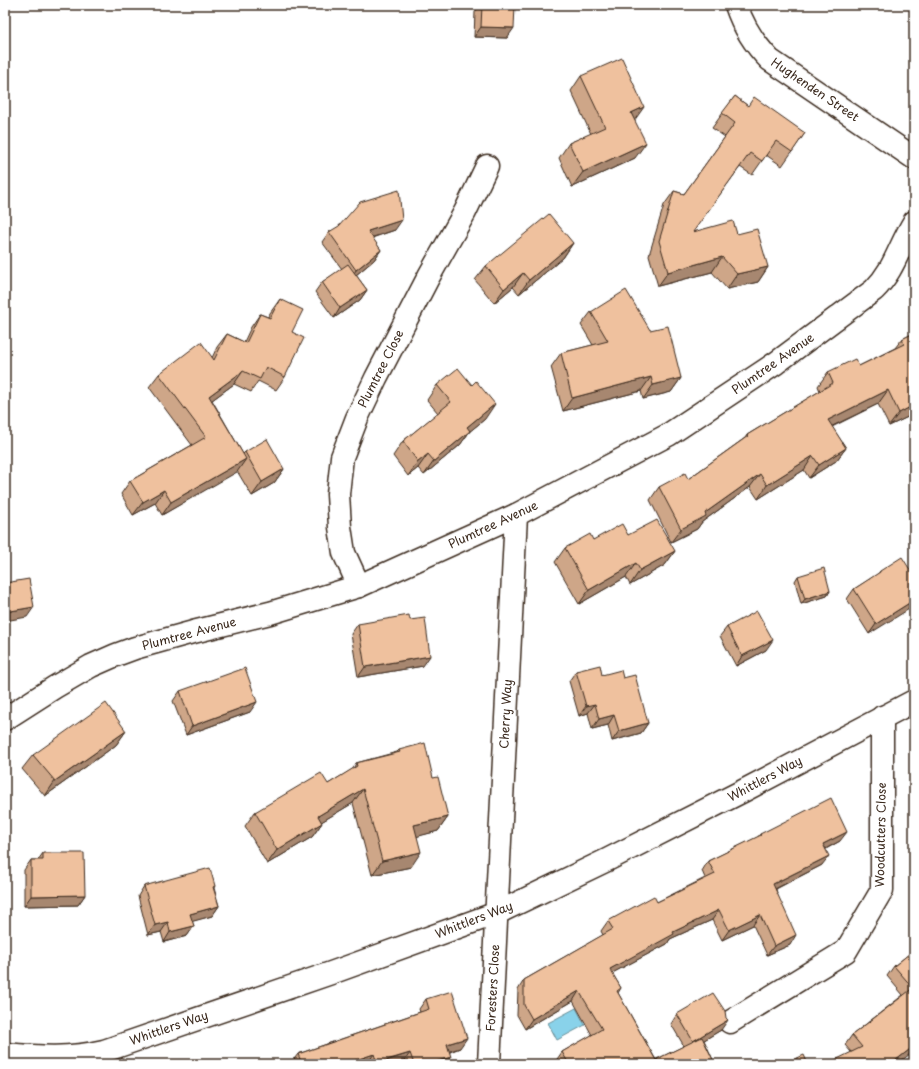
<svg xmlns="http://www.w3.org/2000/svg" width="919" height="1069" font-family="'Playpen Sans',sans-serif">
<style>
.water{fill:#89d2ea;stroke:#6a8f98}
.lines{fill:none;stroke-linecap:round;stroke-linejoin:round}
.minor-casing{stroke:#3b2a1e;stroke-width:25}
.minor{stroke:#fff;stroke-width:22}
.wall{fill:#cea688;stroke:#3b2a1e}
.shaded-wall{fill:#a7876f;stroke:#3b2a1e}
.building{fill:#efc19e;stroke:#3b2a1e}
.labels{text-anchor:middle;stroke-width:3;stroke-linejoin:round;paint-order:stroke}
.street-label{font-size:12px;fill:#3b2a1e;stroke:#fff}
</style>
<rect width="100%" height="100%" fill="#fff"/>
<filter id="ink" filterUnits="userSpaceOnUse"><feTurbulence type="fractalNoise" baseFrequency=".025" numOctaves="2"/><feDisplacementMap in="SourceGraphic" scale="8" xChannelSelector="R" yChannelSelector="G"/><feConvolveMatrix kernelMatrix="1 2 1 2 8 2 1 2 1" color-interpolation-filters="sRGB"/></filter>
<g filter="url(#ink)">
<path class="water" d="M 576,1008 L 585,1025 L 557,1040 L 548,1023 Z"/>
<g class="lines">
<g class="minor-casing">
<g id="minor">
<path d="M 736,5 C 743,26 754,44 770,60 L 914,158"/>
<path d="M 359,586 L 344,553 L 340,527 L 338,494 L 342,457 L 357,418 L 376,378 L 429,276 L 465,212 L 487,166"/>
<path d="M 5,719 L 55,687 L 91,666 L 116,655 L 135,648 L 193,632 L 270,613 L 359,586 L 516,515 L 668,435 L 776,363 L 874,290 C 895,269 899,246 914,222"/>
<path d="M 730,1022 L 846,951 L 882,890 L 882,717"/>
<path d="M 5,1054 C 40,1057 69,1059 104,1051 L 331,973 L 497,913 L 607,860 L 743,791 L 914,701"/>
<path d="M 489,1064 L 516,515"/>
</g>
</g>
<use href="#minor" class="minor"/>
</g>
<g class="wall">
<path d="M 480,5 L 515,5 L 507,38 L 474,37 L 475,12 Z"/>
<path d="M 581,76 L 635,120 L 635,158 L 572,187 L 559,158 L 569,143 L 591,134 L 571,91 Z"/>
<path d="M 735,96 L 748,106 L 805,133 L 782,166 L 766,155 L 752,175 L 740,167 L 693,231 L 737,234 L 768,267 L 758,282 L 727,289 L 712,272 L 658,286 L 649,255 L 664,205 L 674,191 L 684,194 L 725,137 L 712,128 Z"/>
<path d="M 395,230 L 372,238 L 381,250 L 374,260 L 356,275 L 367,290 L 360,300 L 334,318 L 315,292 L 322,282 L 342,269 L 322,242 L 329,232 Z"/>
<path d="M 573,243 L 563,258 L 519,294 L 513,287 L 494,303 L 475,280 L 486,266 Z"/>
<path d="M 280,299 L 292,332 L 285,377 L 276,390 L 258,381 L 251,392 L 234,384 L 212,400 L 243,454 L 245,452 L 284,469 L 274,483 L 252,496 L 237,471 L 162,515 L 155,503 L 133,515 L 121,494 L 130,481 L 192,445 L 149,387 L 159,374 L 212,358 L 217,347 L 227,334 L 244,342 L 251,327 L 260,314 L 268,317 L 270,313 Z"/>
<path d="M 591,312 L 650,330 L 681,378 L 671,392 L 643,399 L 641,391 L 563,411 L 551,367 L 561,353 L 593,345 L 581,325 Z"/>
<path d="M 914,333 L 914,414 L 889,426 L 878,404 L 832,427 L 846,448 L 836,461 L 809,478 L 804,470 L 758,499 L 750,487 L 702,522 L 697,529 L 671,542 L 650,500 L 659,487 L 688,479 L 745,438 L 747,435 L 820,391 L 818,386 L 828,372 L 859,366 L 895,348 L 902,339 Z"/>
<path d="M 437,385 L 485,419 L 470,431 L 460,445 L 424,475 L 418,468 L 408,476 L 393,456 L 403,441 L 438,413 L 427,400 Z"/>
<path d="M 628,535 L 675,551 L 665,565 L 630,585 L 626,577 L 579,604 L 555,562 L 565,548 L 593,540 Z"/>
<path d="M 880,571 L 914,576 L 869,634 L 847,599 L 854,589 L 878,574 Z"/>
<path d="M 798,576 L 830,591 L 827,596 L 801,604 L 795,581 Z"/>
<path d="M 358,624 L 423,666 L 358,677 L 351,634 Z"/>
<path d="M 727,627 L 766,650 L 736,666 L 720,636 Z"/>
<path d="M 576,671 L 623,678 L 648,723 L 641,733 L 612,741 L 608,725 L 592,729 L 588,713 L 579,716 L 569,681 Z"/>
<path d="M 180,691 L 250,712 L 186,735 L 173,701 Z"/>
<path d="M 126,731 L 116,745 L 45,796 L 22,769 L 33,755 Z"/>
<path d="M 399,750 L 433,778 L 448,817 L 438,831 L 417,836 L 411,867 L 372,875 L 353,803 L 321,822 L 322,823 L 312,837 L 267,864 L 245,826 L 255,812 L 328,784 L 353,769 L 356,763 L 397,752 Z"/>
<path d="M 760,834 L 840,841 L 826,849 L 822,865 L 776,889 L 790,945 L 767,955 L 753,925 L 722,940 L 712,920 L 670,939 L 667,944 L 612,973 L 621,988 L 618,993 L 656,1060 L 657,1059 L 684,1046 L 671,1024 L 677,1014 L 721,1030 L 704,1040 L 715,1064 L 556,1064 L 555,1062 L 562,1052 L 592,1035 L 573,1001 L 525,1029 L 517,1015 L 518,990 L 524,980 L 603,935 L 601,931 L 608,921 L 657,902 L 705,878 L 702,871 L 708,861 L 758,837 Z"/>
<path d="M 43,853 L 85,895 L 78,905 L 24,906 L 24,870 L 31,860 L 38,860 Z"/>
<path d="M 144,886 L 215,886 L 214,888 L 219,906 L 212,916 L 192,921 L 194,926 L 187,936 L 164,942 L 161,932 L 148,935 L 138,896 Z"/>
<path d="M 914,950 L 913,1032 L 914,1033 L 914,1051 L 851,1052 L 845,1045 L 852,1035 L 903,995 L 887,976 L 894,966 Z"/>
<path d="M 426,999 L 460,1048 L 450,1052 L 446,1064 L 404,1064 L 403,1063 L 399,1064 L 291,1064 L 291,1063 L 298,1054 L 420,1012 L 419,1009 Z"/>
</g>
<g class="shaded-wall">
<path d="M 481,27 L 514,28 L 507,38 L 474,37 Z"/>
<path d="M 644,107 L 634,121 L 631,113 Z"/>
<path d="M 646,143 L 635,158 L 572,187 L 583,172 Z"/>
<path d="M 402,220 L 395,230 L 361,241 L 368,231 Z"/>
<path d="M 573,243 L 563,258 L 519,294 L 529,280 Z"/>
<path d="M 381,250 L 374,260 L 350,280 L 356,270 Z"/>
<path d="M 722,257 L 712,272 L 658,286 L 668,272 Z"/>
<path d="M 768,267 L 758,282 L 727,289 L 737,274 Z"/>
<path d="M 523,273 L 513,287 L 494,303 L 504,289 Z"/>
<path d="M 367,290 L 360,300 L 334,318 L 340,308 Z"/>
<path d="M 243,371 L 234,384 L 200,409 L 209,396 Z"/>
<path d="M 651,377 L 641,391 L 563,411 L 572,398 Z"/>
<path d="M 681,378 L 671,392 L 643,399 L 653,385 Z"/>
<path d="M 888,390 L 878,404 L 818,433 L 828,420 Z"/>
<path d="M 495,404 L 485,419 L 457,442 L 467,427 Z"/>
<path d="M 914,405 L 914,414 L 889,426 L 899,413 Z"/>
<path d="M 470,431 L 460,445 L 424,475 L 434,461 Z"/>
<path d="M 846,448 L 836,461 L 809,478 L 819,465 Z"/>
<path d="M 428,454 L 418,468 L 408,476 L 418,462 Z"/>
<path d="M 813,456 L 804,470 L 758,499 L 767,485 Z"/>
<path d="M 246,459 L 237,472 L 162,515 L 171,502 Z"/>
<path d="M 284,469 L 274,483 L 252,496 L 262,482 Z"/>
<path d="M 760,474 L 750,487 L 702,522 L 697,529 L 671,542 L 681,529 L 705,513 Z"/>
<path d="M 164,490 L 155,503 L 133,515 L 143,502 Z"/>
<path d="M 675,551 L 665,565 L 630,585 L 640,570 Z"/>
<path d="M 636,563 L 626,577 L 579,604 L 589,590 Z"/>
<path d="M 830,591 L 827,596 L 801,604 L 805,599 Z"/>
<path d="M 914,600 L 914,606 L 869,634 L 876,624 Z"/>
<path d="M 34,607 L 27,617 L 5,621 L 5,612 Z"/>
<path d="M 773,640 L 766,650 L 736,666 L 742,656 Z"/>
<path d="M 430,656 L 423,666 L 358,677 L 365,667 Z"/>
<path d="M 257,702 L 250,712 L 186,735 L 192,726 Z"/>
<path d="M 595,704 L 588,713 L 579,716 L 586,706 Z"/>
<path d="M 614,715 L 608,725 L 592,729 L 599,719 Z"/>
<path d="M 648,723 L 641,733 L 612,741 L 619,731 Z"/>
<path d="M 126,731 L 116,745 L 45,796 L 55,781 Z"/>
<path d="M 363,789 L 353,803 L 308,830 L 318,816 Z"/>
<path d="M 448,817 L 438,831 L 404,840 L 414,825 Z"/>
<path d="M 322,823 L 312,837 L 267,864 L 277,850 Z"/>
<path d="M 847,832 L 840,841 L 816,854 L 823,844 Z"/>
<path d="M 421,852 L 411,867 L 372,875 L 382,861 Z"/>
<path d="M 829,856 L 822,865 L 767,893 L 773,884 Z"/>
<path d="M 85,895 L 78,905 L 24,906 L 31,896 Z"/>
<path d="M 219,906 L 212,916 L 183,924 L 190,914 Z"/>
<path d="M 719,910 L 712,920 L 670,939 L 667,944 L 603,978 L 610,969 L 673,932 Z"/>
<path d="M 760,915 L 753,925 L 722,940 L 729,930 Z"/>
<path d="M 168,922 L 161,932 L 148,935 L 155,925 Z"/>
<path d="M 194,926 L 187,936 L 164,942 L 170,932 Z"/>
<path d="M 796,935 L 790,945 L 767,955 L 774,946 Z"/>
<path d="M 579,991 L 573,1001 L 525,1029 L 532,1019 Z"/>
<path d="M 728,1020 L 721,1030 L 686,1051 L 693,1041 Z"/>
<path d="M 914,1027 L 914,1031 L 904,1039 L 911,1029 Z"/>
<path d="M 467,1038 L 460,1048 L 441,1054 L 447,1044 Z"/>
<path d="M 914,1046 L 914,1051 L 897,1064 L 891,1064 Z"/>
<path d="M 410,1053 L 403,1063 L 399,1064 L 377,1064 Z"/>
<path d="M 374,1054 L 367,1064 L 344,1064 Z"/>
<path d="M 451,1057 L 446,1064 L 428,1064 Z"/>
</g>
<g class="building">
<path d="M 482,5 L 515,5 L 514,28 L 481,27 Z"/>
<path d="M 622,58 L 644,107 L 631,113 L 646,143 L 583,172 L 569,143 L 605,127 L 581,76 Z"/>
<path d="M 735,96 L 748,106 L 754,97 L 805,133 L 792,152 L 776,141 L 762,161 L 750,153 L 693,232 L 733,221 L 737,234 L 757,229 L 768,267 L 737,274 L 722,257 L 668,272 L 659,241 L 674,191 L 684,194 L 735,123 L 722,113 Z"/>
<path d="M 399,190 L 402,220 L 368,231 L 381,250 L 356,270 L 329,232 L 339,226 L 360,202 Z"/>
<path d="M 549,214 L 573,243 L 529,280 L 523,273 L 504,289 L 486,266 Z"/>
<path d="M 348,264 L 367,290 L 340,308 L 322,282 Z"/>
<path d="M 626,290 L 650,330 L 668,326 L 681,378 L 653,385 L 651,377 L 572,398 L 561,353 L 608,341 L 591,312 Z"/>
<path d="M 280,299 L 303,310 L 292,332 L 304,338 L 285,377 L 266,367 L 260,379 L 243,371 L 209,396 L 246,459 L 171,502 L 164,490 L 143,502 L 130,481 L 206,437 L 159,374 L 201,342 L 214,360 L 227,334 L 246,343 L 260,314 L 270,318 Z"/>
<path d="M 914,333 L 914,405 L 899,413 L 888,390 L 828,420 L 846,448 L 819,465 L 813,456 L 767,485 L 760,474 L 705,513 L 706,516 L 681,529 L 659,487 L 685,473 L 688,479 L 748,436 L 747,435 L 833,383 L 828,372 L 855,359 L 859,366 L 904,344 L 902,339 Z"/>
<path d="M 458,368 L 472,385 L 476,381 L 495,404 L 467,427 L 470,431 L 434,461 L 428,454 L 418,462 L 403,441 L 451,402 L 437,385 Z"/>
<path d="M 267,439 L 284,469 L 262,482 L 245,452 Z"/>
<path d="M 657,520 L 675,551 L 640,570 L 636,563 L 589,590 L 565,548 L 590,534 L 593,540 L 622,524 L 628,535 Z"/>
<path d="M 902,557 L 914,576 L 914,600 L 876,624 L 854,589 L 880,572 L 880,571 Z"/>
<path d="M 824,568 L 830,591 L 805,599 L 798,576 Z"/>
<path d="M 29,579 L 34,607 L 5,612 L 5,583 Z"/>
<path d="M 757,611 L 773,640 L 742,656 L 727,627 Z"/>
<path d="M 409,615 L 410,620 L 425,618 L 430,656 L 365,667 L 358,624 Z"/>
<path d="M 600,665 L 602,675 L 621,670 L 623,678 L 635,675 L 648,723 L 619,731 L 614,715 L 599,719 L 595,704 L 586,706 L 576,671 Z"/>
<path d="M 245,668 L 257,702 L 192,726 L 180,691 Z"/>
<path d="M 106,703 L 126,731 L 55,781 L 33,755 Z"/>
<path d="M 425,743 L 433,778 L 438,777 L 448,817 L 414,825 L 421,852 L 382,861 L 363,789 L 318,816 L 322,823 L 277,850 L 255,812 L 321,773 L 328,784 L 357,766 L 356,763 L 400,752 L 399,750 Z"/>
<path d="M 831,798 L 847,832 L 823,844 L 829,856 L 773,884 L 796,935 L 774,946 L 760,915 L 729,930 L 719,910 L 673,932 L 674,934 L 610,969 L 621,988 L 617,991 L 658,1064 L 569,1064 L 562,1052 L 602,1029 L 579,991 L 532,1019 L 524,1005 L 524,980 L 613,929 L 608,921 L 654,896 L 657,902 L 715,874 L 708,861 L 761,835 L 760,834 Z"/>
<path d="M 43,853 L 84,853 L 85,895 L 31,896 L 31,860 L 43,860 Z"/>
<path d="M 210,868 L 215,886 L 213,887 L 219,906 L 190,914 L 194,926 L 170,932 L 168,922 L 155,925 L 144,886 Z"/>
<path d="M 914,950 L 914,1027 L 911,1029 L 914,1033 L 914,1046 L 891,1064 L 827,1064 L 862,1047 L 852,1035 L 913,988 L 894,966 Z"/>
<path d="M 452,991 L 467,1038 L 447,1044 L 451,1057 L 428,1064 L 414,1064 L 410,1053 L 377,1063 L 374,1054 L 344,1064 L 302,1064 L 298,1054 L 429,1009 L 426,999 Z"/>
<path d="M 713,993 L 725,1011 L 726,1018 L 728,1020 L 693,1041 L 677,1014 Z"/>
<path d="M 702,1037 L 715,1064 L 659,1064 L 657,1059 Z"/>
<path d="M 804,1055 L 808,1064 L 784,1064 Z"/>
</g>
</g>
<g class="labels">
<g class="street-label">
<text transform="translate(815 90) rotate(34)" y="4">Hughenden Street</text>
<text transform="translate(773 364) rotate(-35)" y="4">Plumtree Avenue</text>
<text transform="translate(381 369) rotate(-63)" y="4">Plumtree Close</text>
<text transform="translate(493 525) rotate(-25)" y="4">Plumtree Avenue</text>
<text transform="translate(189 634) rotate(-15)" y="4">Plumtree Avenue</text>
<text transform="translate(506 714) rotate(-87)" y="4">Cherry Way</text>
<text transform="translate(765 779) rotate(-28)" y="4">Whittlers Way</text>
<text transform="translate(881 835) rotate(-89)" y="4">Woodcutters Close</text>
<text transform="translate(474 920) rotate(-21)" y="4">Whittlers Way</text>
<text transform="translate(493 988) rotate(-87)" y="4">Foresters Close</text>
<text transform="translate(169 1028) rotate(-19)" y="4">Whittlers Way</text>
</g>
</g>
<rect width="919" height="1069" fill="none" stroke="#fff" stroke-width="20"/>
<rect x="10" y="10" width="899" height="1049" fill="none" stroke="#3b2a1e" stroke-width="1.5" filter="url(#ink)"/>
</svg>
